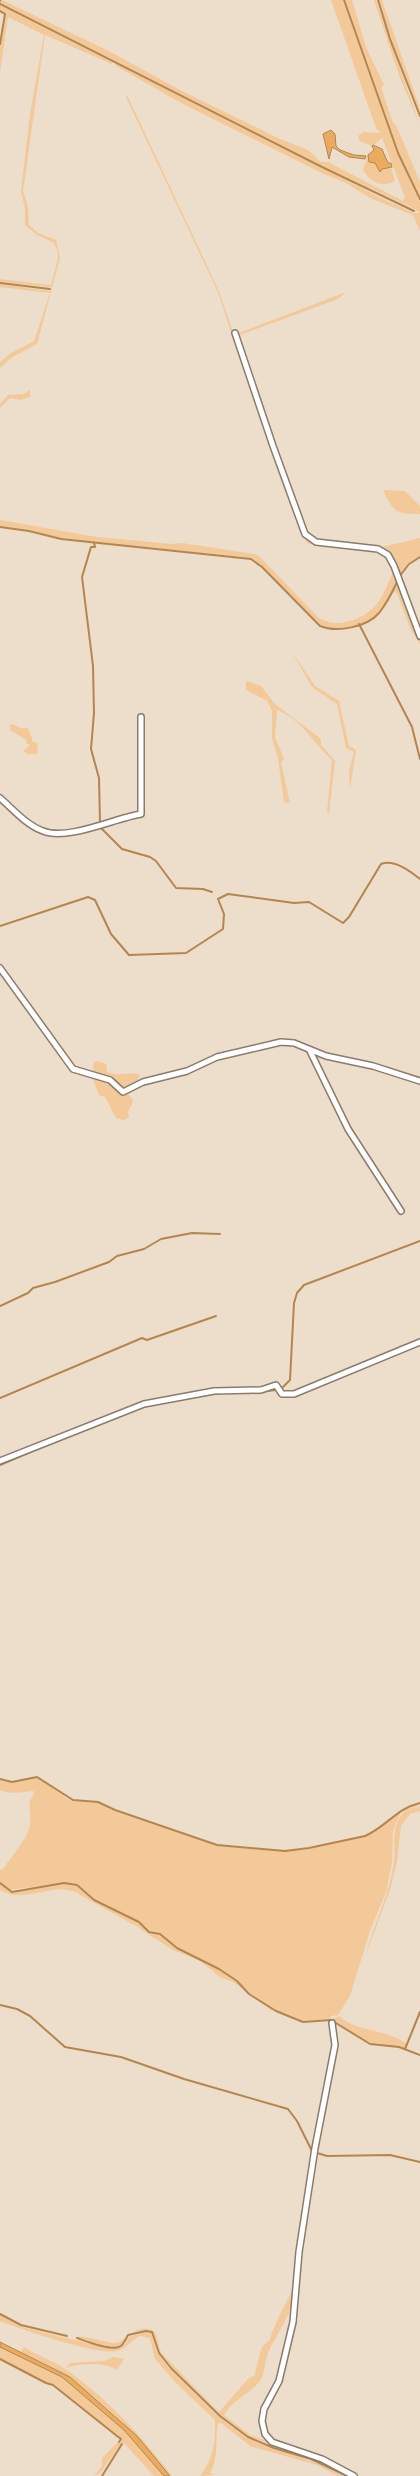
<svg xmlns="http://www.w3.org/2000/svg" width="420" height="2476" font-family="Arial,sans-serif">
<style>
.green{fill:#f3c999}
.water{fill:#eaab5e;stroke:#b4864e}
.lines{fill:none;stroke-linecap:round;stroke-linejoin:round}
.stream{stroke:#b4864e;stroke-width:2}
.minor-casing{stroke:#8a7b6c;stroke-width:8}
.minor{stroke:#fff;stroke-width:5}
</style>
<rect width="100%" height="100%" fill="#edddcb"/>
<g class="green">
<path d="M 2,0 L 109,51 L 180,90 L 278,138 L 308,150 L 321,162 L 328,162 L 403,201 L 405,197 L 382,138 L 372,146 L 360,141 L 358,136 L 363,132 L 381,133 L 376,128 L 331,0 L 343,0 L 397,153 L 420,202 L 420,231 L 413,215 L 372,199 L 344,182 L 326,175 L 183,104 L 116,66 L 115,63 L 379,197 L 414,213 L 419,213 L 415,209 L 322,166 L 0,3 Z"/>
<path d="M 345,0 L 352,0 L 366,47 L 384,85 L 381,87 L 393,123 L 396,125 L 420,182 L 420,197 L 398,152 Z"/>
<path d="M 374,0 L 376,0 L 420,125 L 400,78 Z"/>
<path d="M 378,0 L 382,0 L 419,106 L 420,114 L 390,39 Z"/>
<path d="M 0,5 L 112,62 L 112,64 L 45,35 L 23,191 L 28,207 L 29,225 L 38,233 L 56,240 L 60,258 L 37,344 L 11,358 L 0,368 L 0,362 L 11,353 L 34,341 L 50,293 L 0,287 L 0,284 L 50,291 L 52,290 L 51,287 L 0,282 L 0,279 L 51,285 L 58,258 L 57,249 L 53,242 L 37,235 L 25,225 L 25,209 L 21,191 L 30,114 L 44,35 L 8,17 L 0,72 L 0,48 L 6,14 L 0,10 Z"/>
<path d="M 127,95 L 218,289 L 304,534 L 316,543 L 313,545 L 307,543 L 302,532 L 261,420 L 217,290 L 126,97 Z"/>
<path d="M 368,155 L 369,160 L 375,163 L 380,172 L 382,169 L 391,168 L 395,181 C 380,188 372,183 363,170 Z"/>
<path d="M 346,292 L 338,299 L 237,336 L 239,333 Z"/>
<path d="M 30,390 L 30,397 L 21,400 L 10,398 L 0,408 L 0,404 L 8,395 L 24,394 Z"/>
<path d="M 383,490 L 405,491 L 420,506 L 420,514 C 396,514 393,512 383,490 Z"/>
<path d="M 0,520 L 97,537 L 172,544 L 182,543 L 254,554 L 259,556 L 318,617 C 335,630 363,620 376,605 C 384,595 387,584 393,573 L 385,554 L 397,579 C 392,590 386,605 377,614 C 365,627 337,632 320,626 L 263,567 L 252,558 L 62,539 L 29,530 L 0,526 Z"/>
<path d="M 420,538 L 420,556 L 408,563 L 398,577 L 395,566 L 378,548 Z"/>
<path d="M 398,582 L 420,637 L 420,644 L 410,628 L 397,593 L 393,592 Z"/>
<path d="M 292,652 L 315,686 L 339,701 L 349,746 L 356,750 L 350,789 L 349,771 L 354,752 L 346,748 L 337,704 L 312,687 Z"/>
<path d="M 246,681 L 261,686 L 275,704 L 321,739 L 321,745 L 335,761 L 329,814 L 327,812 L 332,760 C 313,743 303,720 277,710 L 275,737 L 284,759 L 281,763 L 290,803 L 284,802 L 278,758 L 272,738 L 272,711 L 267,701 L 246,690 Z"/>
<path d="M 12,724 L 21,728 L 28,728 L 32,738 L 32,742 L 38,743 L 37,754 L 28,754 L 23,751 L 30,745 L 27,744 L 26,740 L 10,730 L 10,725 Z"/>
<path d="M 98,1061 L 106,1064 L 107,1072 C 120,1077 131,1071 140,1075 L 137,1084 L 126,1091 L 93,1075 L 94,1062 Z"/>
<path d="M 92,1077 C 107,1080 127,1086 133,1102 L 128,1111 L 129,1117 L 124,1120 L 116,1118 L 105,1097 L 99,1095 Z"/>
<path d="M 31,1777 L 42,1780 L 65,1797 L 73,1801 L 98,1803 L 114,1811 L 217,1846 L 285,1851 L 309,1849 L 366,1836 C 383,1830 402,1800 420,1805 L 401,1812 L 393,1830 L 392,1863 L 386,1892 L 370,1931 L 350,1996 L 338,2015 L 331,2016 L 330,2019 L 303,2021 L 276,2010 L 250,1993 L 238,1981 L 219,1968 L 177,1947 L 160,1933 L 150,1931 L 139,1921 L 94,1900 L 77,1885 L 64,1883 L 8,1890 L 0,1882 L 0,1870 L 4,1868 C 12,1855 27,1840 30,1825 C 32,1814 27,1808 31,1798 L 33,1797 L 34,1791 C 22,1792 12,1795 0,1790 L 0,1779 L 12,1782 Z"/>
<path d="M 420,1807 L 420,1811 L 410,1814 L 401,1826 L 397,1861 L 390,1890 L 366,1954 C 374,1923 390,1894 394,1862 C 396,1846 391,1832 400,1817 C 404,1810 413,1807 420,1807 Z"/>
<path d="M 0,1884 L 12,1892 L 64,1884 L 76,1886 L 93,1901 L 139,1922 L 149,1932 L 160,1934 L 177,1948 L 219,1969 L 237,1982 L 249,1994 L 276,2012 L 303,2023 L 331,2021 L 303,2023 L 269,2009 L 233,1982 L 220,1977 L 200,1961 L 171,1949 L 136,1926 L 73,1891 L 59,1889 L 25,1895 L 11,1895 L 0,1890 Z"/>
<path d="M 339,2016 C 358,2033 390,2029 408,2045 L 406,2048 L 370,2044 L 332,2019 Z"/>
<path d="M 294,2289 C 292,2318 279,2328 269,2351 C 265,2359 265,2374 260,2381 C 250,2394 232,2400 224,2415 L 250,2435 L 316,2458 L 349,2476 L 321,2462 L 248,2436 L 221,2415 L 172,2367 L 159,2352 L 152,2331 L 146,2330 L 128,2334 C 126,2337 124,2342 121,2345 C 113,2351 86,2340 77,2337 C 82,2335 106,2342 114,2343 C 123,2344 132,2327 148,2329 C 159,2330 157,2343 160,2350 C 163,2356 169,2360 173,2365 C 188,2381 203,2396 219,2412 L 248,2379 L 255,2375 C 256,2369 260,2351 263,2346 C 265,2343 268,2342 270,2340 C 271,2332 288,2297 294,2289 Z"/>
<path d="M 0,2315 C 7,2319 14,2323 21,2326 C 31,2330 114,2350 119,2348 C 124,2347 127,2341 129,2337 L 146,2332 L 151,2333 L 157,2353 L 170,2369 L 219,2417 L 247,2438 L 320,2464 L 344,2476 L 338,2476 L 317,2465 L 250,2446 L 221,2423 L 218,2423 C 215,2440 219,2458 210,2473 L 214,2475 L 200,2476 C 214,2457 215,2443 215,2420 L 177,2384 L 155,2359 L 150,2338 L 140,2336 C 131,2340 127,2348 117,2351 C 99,2356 20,2329 0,2321 Z"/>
<path d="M 0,2347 L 62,2377 L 124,2430 L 164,2476 L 154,2476 L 124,2443 L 121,2444 L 99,2476 L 120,2443 L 100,2473 L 94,2476 L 102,2466 L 102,2458 L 121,2439 L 54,2384 L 46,2383 L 0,2359 Z"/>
<path d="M 24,2347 C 36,2355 50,2359 62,2367 C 105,2396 141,2435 172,2476 C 163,2472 145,2445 136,2436 C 103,2401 64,2373 20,2353 Z"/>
<path d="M 113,2357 L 124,2359 L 117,2370 C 105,2362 81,2363 66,2368 L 70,2363 L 104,2361 Z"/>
</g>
<g class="water">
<path d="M 331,130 L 335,134 L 336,146 L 340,150 L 354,155 L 366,156 L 365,159 L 349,157 L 332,147 L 329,159 L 323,134 Z"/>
<path d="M 373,145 L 382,149 L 388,163 L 391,163 L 392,167 L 382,169 L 380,172 L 375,163 L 369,162 L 368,155 L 374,150 L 372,146 Z"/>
<path d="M 0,2342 L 70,2377 L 137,2436 L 170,2476 L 164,2476 L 124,2430 L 62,2377 L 0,2347 Z"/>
</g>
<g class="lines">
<g class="stream">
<path d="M 344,0 L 398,153 L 420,199"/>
<path d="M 378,0 L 390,39 L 420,116"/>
<path d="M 0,1 L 0,0"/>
<path d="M 0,4 L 322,167 L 414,211"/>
<path d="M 0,11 L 5,14 L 0,44"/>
<path d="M 0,283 L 50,289"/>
<path d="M 0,527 L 29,531 L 61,539 L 251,559 L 262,567 L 320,626 C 337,633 367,627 379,613 C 386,604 392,593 397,582"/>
<path d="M 94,543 L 95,547 L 91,547 L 82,577 L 93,666 L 94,713 L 91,749 L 99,778 L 100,822"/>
<path d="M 399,577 L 409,564 L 420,557"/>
<path d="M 359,624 L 412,727 L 420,759"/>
<path d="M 100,827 L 122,849 L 150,857 L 156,861 L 176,888 L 203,889 L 212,892"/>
<path d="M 0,926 L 88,897 L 95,900 L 111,934 L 129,955 L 186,953 L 223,929 L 224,914 L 218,899 L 228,894 L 294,903 L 309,902 L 343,923 L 349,917 L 381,864 C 394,859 410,871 420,879"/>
<path d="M 0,1306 L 28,1293 L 33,1288 L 55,1282 L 109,1262 L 117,1256 L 144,1249 L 161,1239 L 192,1233 L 220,1234"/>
<path d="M 281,1389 L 290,1380 L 294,1303 L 297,1293 L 304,1285 L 420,1241"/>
<path d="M 250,1393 L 276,1390"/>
<path d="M 200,1396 L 220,1393"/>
<path d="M 0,1398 L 142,1338 L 147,1340 L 216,1316"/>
<path d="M 0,1465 L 49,1444"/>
<path d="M 0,1779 L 12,1782 L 37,1777 L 73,1800 L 98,1802 L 115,1810 L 217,1845 L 285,1851 L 309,1848 L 365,1836 C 386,1827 397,1808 420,1803"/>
<path d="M 0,1883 L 12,1892 L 64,1883 L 77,1885 L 94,1900 L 139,1922 L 149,1932 L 160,1934 L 177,1948 L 219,1969 L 237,1981 L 249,1994 L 276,2011 L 303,2022 L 331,2020 L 370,2044 L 399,2047 L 420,2055"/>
<path d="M 0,2005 L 17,2009 L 30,2016 L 65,2047 L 121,2057 L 184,2079 L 288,2109 L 297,2121 L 312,2151"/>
<path d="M 405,2049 L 420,2012"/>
<path d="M 317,2153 L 327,2156 L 390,2155 L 420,2162"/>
<path d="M 0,2314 L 21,2325 L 67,2336"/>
<path d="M 77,2338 C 86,2341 113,2352 121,2346 C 124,2343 126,2339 128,2335 L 146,2331 L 152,2332 L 159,2353 L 171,2368 L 220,2416 L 248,2437 L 274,2448 L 311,2459 L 347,2476"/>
<path d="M 0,2359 L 46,2383 L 53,2385 L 117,2436 L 121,2439 L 119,2442"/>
<path d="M 102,2476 L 122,2444"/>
</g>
<g class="minor-casing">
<g id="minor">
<path d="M 235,333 L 273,446 L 305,534 L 316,542 L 378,549 L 388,555 L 394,566 L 420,636"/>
<path d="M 0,798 C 13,809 26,825 43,831 C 68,841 115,818 141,814 L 141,717"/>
<path d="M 0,968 L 73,1069 L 110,1080 L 123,1092 L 143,1082 L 187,1071 L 217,1057 L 281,1042 L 294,1043 L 326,1056 L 373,1066 L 420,1081"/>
<path d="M 310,1051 L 348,1129 L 401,1211"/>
<path d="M 0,1461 L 144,1404 L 214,1391 L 261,1390 L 276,1385 L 282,1394 L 294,1394 L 420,1342"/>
<path d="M 332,2023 L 335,2045 L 315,2148 L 299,2252 L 293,2322 L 279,2381 L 264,2409 L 262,2421 L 265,2434 L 272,2442 L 322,2459 L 354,2476"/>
</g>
</g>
<use href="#minor" class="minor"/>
</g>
</svg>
